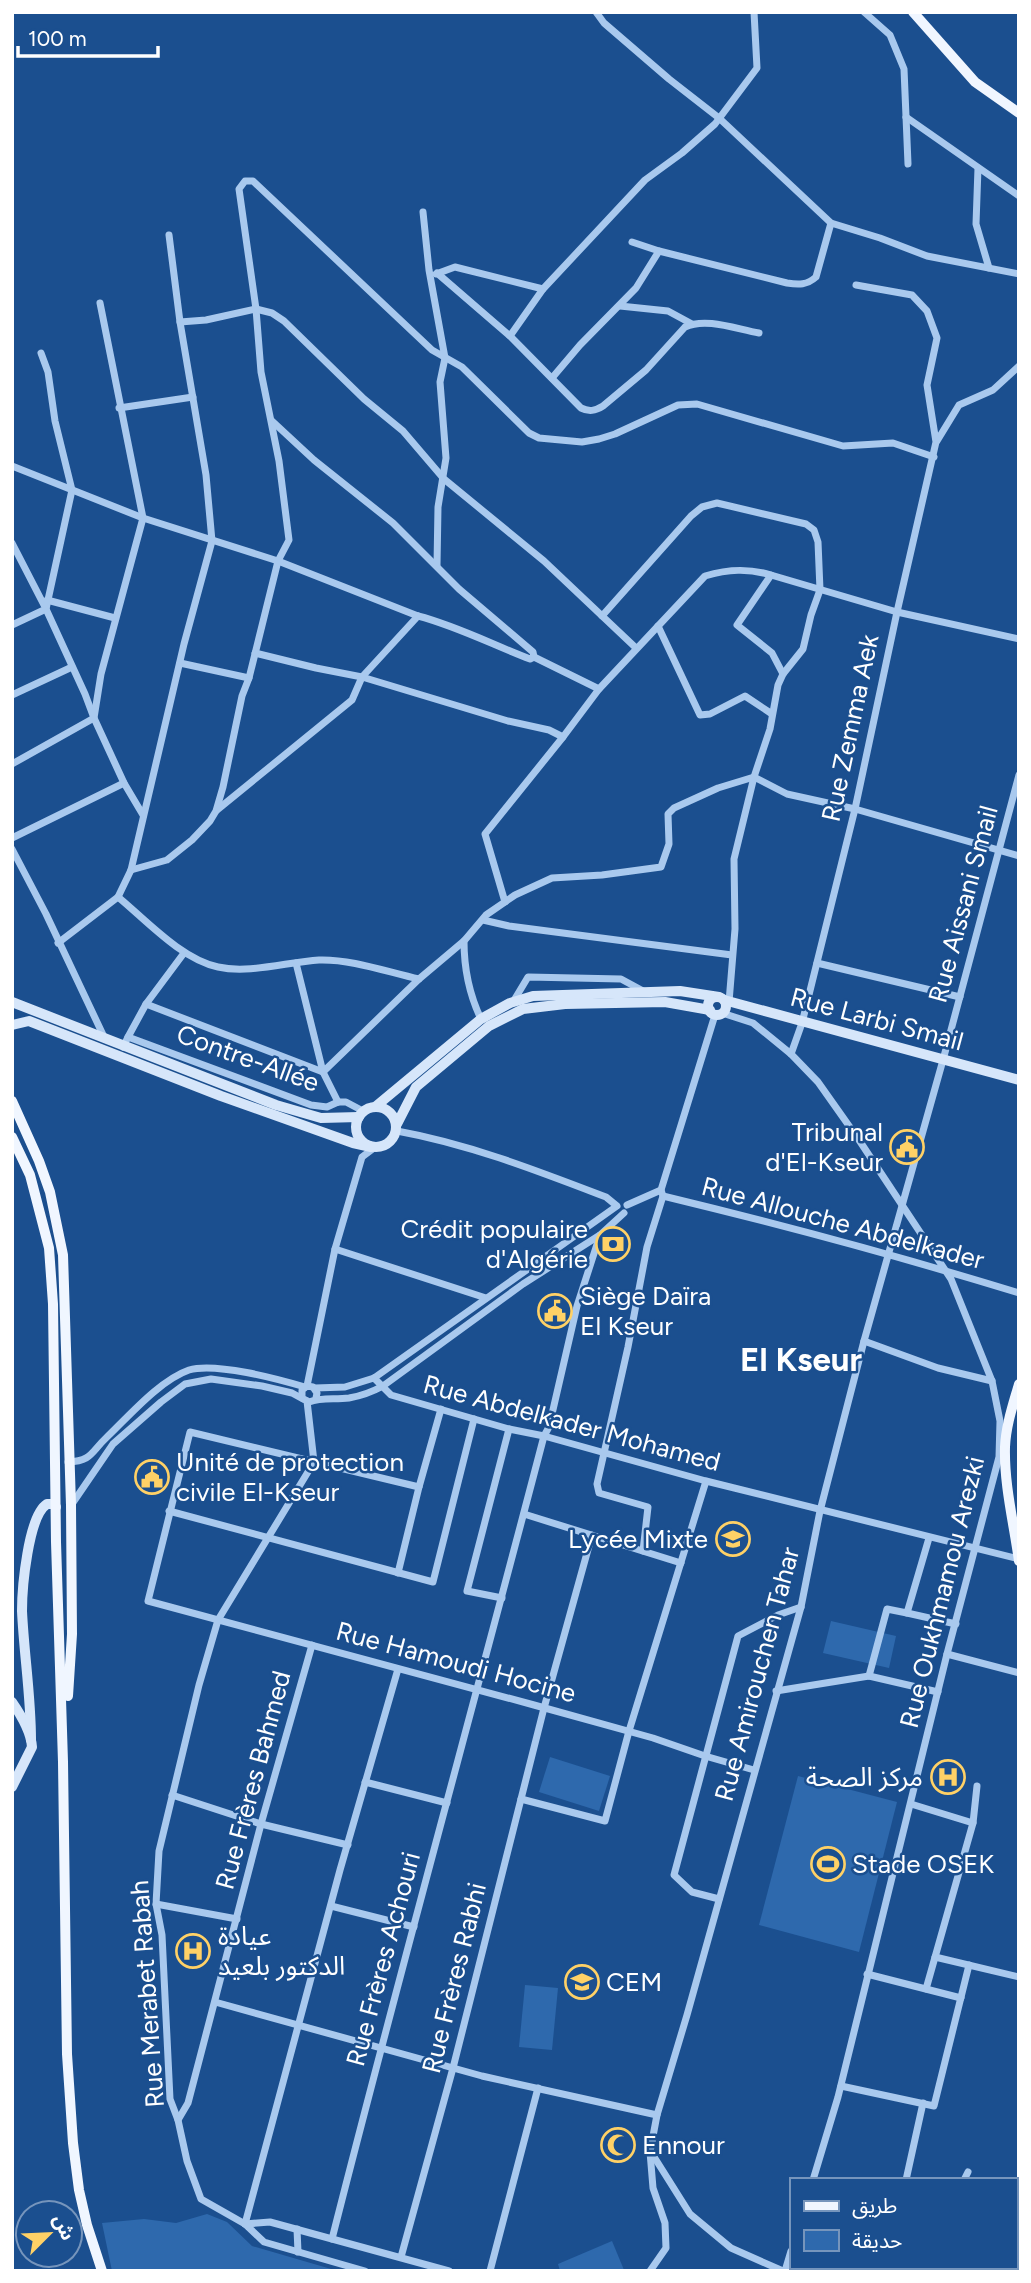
<svg xmlns="http://www.w3.org/2000/svg" width="1031" height="2283" font-family="Figtree,'Noto Sans Arabic',sans-serif">
<style>
.green{fill:#2e69ad}
.lines{fill:none;stroke-linecap:round;stroke-linejoin:round}
.street{stroke:#a9c9ee;stroke-width:7}
.secondary{stroke:#d6e6fa;stroke-width:10}
.primary{stroke:#f0f6ff;stroke-width:10}
.labels{text-anchor:middle;stroke-width:5;stroke-linejoin:round;paint-order:stroke}
.street-label{font-size:26px;fill:#fff;stroke:#1b4f8f}
.poi-label{font-size:26px;fill:#fff;stroke:#1b4f8f;text-anchor:start}
.district-label{font-size:33px;font-weight:bold;fill:#fff;stroke:#1b4f8f}
</style>
<rect width="100%" height="100%" fill="#1b4f8f"/>
<g class="green">
<path d="M 831,1621 L 896,1636 L 889,1668 L 823,1653 Z"/>
<path d="M 550,1757 L 610,1776 L 599,1811 L 539,1792 Z"/>
<path d="M 798,1776 L 897,1802 L 859,1952 L 759,1925 Z"/>
<path d="M 525,1985 L 558,1988 L 552,2050 L 519,2047 Z"/>
<path d="M 207,2214 L 227,2222 L 252,2246 L 338,2271 L 112,2271 L 102,2223 L 144,2219 L 176,2223 Z"/>
<path d="M 612,2241 L 624,2270 L 560,2271 L 558,2264 Z"/>
</g>
<g class="lines">
<g class="street">
<path d="M 596,12 L 604,23 L 669,79 L 719,118 L 831,223 L 880,238 L 927,256 L 1019,274"/>
<path d="M 864,12 L 890,35 L 904,69 L 908,164"/>
<path d="M 906,117 L 1019,196"/>
<path d="M 978,168 L 976,224 L 989,268"/>
<path d="M 423,212 L 429,270 L 445,358 L 440,382 L 446,458 L 438,507 L 437,565"/>
<path d="M 169,235 L 180,322"/>
<path d="M 659,251 L 787,283 C 799,285 807,285 816,277 L 831,223"/>
<path d="M 437,273 L 510,336 L 581,408 C 589,412 595,411 603,406 L 646,370 L 685,327 C 706,317 736,329 759,333"/>
<path d="M 436,274 L 455,267 L 543,289"/>
<path d="M 620,306 L 668,311 L 692,324"/>
<path d="M 510,336 L 543,289 L 645,180 L 682,153 L 715,124 L 757,68 L 754,12"/>
<path d="M 41,353 L 48,372 L 55,421 L 72,490 L 46,609 L 85,694 L 94,718 L 124,783 L 143,815"/>
<path d="M 552,378 L 580,345 L 636,288 L 659,251 L 632,242"/>
<path d="M 119,408 L 193,397"/>
<path d="M 937,441 L 959,405 L 993,390 L 1019,366"/>
<path d="M 12,466 L 143,518 L 278,561 L 418,616 C 457,626 493,645 530,659 L 534,657 L 533,652 L 459,589 L 393,523 L 314,460 L 272,421"/>
<path d="M 12,543 L 46,609 L 12,625"/>
<path d="M 771,575 L 897,612 L 1019,639"/>
<path d="M 47,600 L 115,618"/>
<path d="M 602,616 L 691,516 L 702,507 L 717,503 L 806,524 L 814,530 L 818,542 L 820,590 L 811,615 L 803,649 L 783,674 L 778,685 L 770,729 L 754,777 L 734,859 L 735,929 L 729,1002 L 726,1003"/>
<path d="M 658,626 L 700,715 L 710,714 L 745,696 L 772,714"/>
<path d="M 255,653 L 316,668 L 362,677 L 508,721 L 549,730 L 563,737"/>
<path d="M 534,657 L 599,689"/>
<path d="M 180,663 L 249,678"/>
<path d="M 12,695 L 72,667"/>
<path d="M 12,764 L 94,718 L 101,674 L 143,518 L 100,303"/>
<path d="M 217,810 L 352,700 L 362,677 L 418,616"/>
<path d="M 12,838 L 124,783"/>
<path d="M 12,849 L 46,914 L 105,1039"/>
<path d="M 131,870 L 167,860 L 192,840 L 210,821 L 216,811 L 223,787 L 242,696 L 249,678 L 278,561 L 289,540 L 279,461 L 261,372 L 256,309 L 239,189 L 245,181 L 253,181 L 432,350 L 462,367 L 529,433 L 539,438 L 582,442 L 599,439 L 615,434 L 678,405 L 697,404 L 843,446 L 893,443 L 934,457"/>
<path d="M 118,897 C 146,920 181,959 218,967 C 249,974 287,962 319,960 C 352,959 387,972 419,979"/>
<path d="M 505,902 L 485,834 L 563,737 L 599,689 L 705,576 C 728,569 748,568 771,575 L 737,625 L 772,653 L 783,674"/>
<path d="M 483,920 L 509,926 L 732,955"/>
<path d="M 58,943 L 118,897 L 131,870 L 184,644 L 212,541 L 206,475 L 180,322 L 206,320 L 256,309 L 272,313 L 284,321 L 364,399 L 403,431 L 444,479 L 544,561 L 636,648"/>
<path d="M 296,963 L 323,1072 L 338,1102"/>
<path d="M 817,963 L 960,997"/>
<path d="M 513,1002 L 528,977 L 621,979 L 645,992"/>
<path d="M 146,1004 L 323,1072 L 419,979 L 464,941"/>
<path d="M 722,1013 L 753,1023 L 791,1054 L 818,1082 L 859,1140 L 951,1279 L 992,1381 L 1000,1421 L 999,1457 L 947,1654 L 838,2097 L 813,2180"/>
<path d="M 481,1019 C 469,994 464,969 464,941 L 486,915 L 515,895 L 552,878 L 602,875 L 661,867 L 669,844 L 668,814 L 674,808 L 718,788 L 754,777 L 787,794 L 855,809 L 1019,856"/>
<path d="M 128,1037 L 146,1004 L 184,953"/>
<path d="M 123,1047 L 128,1037 L 311,1105 L 327,1107 L 338,1102 L 346,1102 L 363,1111"/>
<path d="M 791,1054 L 802,1023 L 855,809 L 897,612 L 936,442 L 927,385 L 937,338 L 927,311 L 912,295 L 856,285"/>
<path d="M 661,1190 L 663,1196 C 783,1225 902,1257 1019,1293"/>
<path d="M 627,1205 L 661,1190 L 715,1015"/>
<path d="M 335,1249 L 486,1298"/>
<path d="M 864,1341 L 938,1368 L 992,1381"/>
<path d="M 374,1378 L 391,1395 L 509,1429 L 544,1436 L 706,1481 L 1019,1559"/>
<path d="M 307,1386 L 335,1249 L 362,1157 L 374,1148"/>
<path d="M 315,1388 L 345,1387 L 374,1378 L 617,1206 L 606,1197 C 538,1171 469,1144 397,1131"/>
<path d="M 316,1398 L 317,1393 L 313,1387 L 307,1386 L 302,1390 L 302,1398 L 309,1402 C 322,1397 335,1400 349,1398 C 361,1396 372,1392 383,1386 L 523,1284 L 600,1235 L 624,1213"/>
<path d="M 68,1462 C 92,1461 91,1452 106,1438 C 129,1416 160,1380 189,1370 C 215,1362 278,1379 305,1387"/>
<path d="M 419,1487 L 190,1432 L 148,1601 L 534,1705 L 653,1738 L 705,1756 L 754,1770"/>
<path d="M 72,1504 L 113,1444 L 161,1402 L 185,1384 L 211,1379 L 262,1386 L 292,1393 L 303,1399"/>
<path d="M 169,1511 L 433,1582 L 474,1419"/>
<path d="M 524,1514 L 681,1563"/>
<path d="M 643,1551 L 648,1507 L 599,1493 L 597,1484 L 628,1347 L 647,1247 L 663,1196"/>
<path d="M 398,1573 L 419,1487 L 441,1409"/>
<path d="M 502,1598 L 467,1591 L 509,1429"/>
<path d="M 907,1613 L 956,1624"/>
<path d="M 312,1645 L 261,1824 L 188,2103 L 178,2120 L 187,2161 L 201,2199 L 245,2224 L 264,2242 L 365,2271"/>
<path d="M 947,1654 L 1019,1673"/>
<path d="M 869,1676 L 887,1609 L 907,1613 L 929,1538"/>
<path d="M 776,1691 L 869,1676 L 938,1692"/>
<path d="M 365,1782 L 447,1803"/>
<path d="M 172,1795 L 261,1824 L 348,1845"/>
<path d="M 521,1799 L 605,1821 L 629,1731 L 706,1481"/>
<path d="M 911,1804 L 973,1823"/>
<path d="M 719,1899 L 692,1892 L 674,1875 L 738,1636 L 778,1615 L 801,1607"/>
<path d="M 156,1904 L 237,1919"/>
<path d="M 331,1906 L 414,1927"/>
<path d="M 935,1957 L 1019,1977"/>
<path d="M 867,1974 L 961,1998"/>
<path d="M 926,1989 L 973,1823 L 977,1786"/>
<path d="M 215,2002 L 482,2076 L 657,2115"/>
<path d="M 841,2086 L 934,2106 L 969,1965"/>
<path d="M 178,2120 L 170,2099 L 162,1935 L 156,1904 L 159,1851 L 199,1685 L 218,1620 L 314,1462 L 307,1401"/>
<path d="M 651,2152 L 690,2214 L 731,2248 L 783,2271"/>
<path d="M 906,2180 L 923,2103"/>
<path d="M 964,2180 L 968,2172"/>
<path d="M 245,2224 L 340,1870 L 398,1669"/>
<path d="M 245,2224 L 270,2222 L 449,2271"/>
<path d="M 297,2229 L 298,2252"/>
<path d="M 332,2239 C 400,1971 474,1704 544,1436 L 549,1427 L 577,1306 L 600,1235"/>
<path d="M 401,2257 L 453,2068 L 544,1708 L 592,1535"/>
<path d="M 490,2271 L 538,2088"/>
<path d="M 650,2271 L 666,2248 L 665,2223 L 653,2188 L 650,2152 L 657,2115 L 687,2015 L 801,1607 L 820,1511 L 864,1341 L 943,1060 L 1019,775"/>
<path d="M 785,2271 L 791,2251"/>
<path d="M 879,2271 L 880,2267"/>
<path d="M 925,2271 L 926,2267"/>
</g>
<g class="secondary">
<circle cx="717" cy="1006" r="9"/>
<path d="M 724,1000 L 1019,1080"/>
<path d="M 12,1002 L 276,1105 L 321,1118 L 359,1117"/>
<path d="M 12,1025 L 29,1021 L 221,1096 L 353,1143 L 371,1147"/>
<circle cx="376" cy="1127" r="20"/>
<path d="M 375,1107 L 481,1019 L 510,1003 L 533,996 L 680,991 L 719,997"/>
<path d="M 397,1124 L 416,1087 L 489,1026 L 523,1009 L 565,1004 L 665,1002 L 710,1010"/>
<path d="M 12,1702 C 21,1715 31,1731 32,1747 L 12,1787"/>
<path d="M 31,1740 C 31,1697 24,1654 22,1611 C 22,1589 28,1516 47,1504 L 53,1504 L 56,1507"/>
</g>
<g class="primary">
<path d="M 913,12 L 975,82 L 1019,113"/>
<path d="M 12,1101 L 39,1161 L 50,1192 L 63,1255 L 71,1505 L 72,1634 L 68,1696"/>
<path d="M 12,1137 L 30,1175 L 49,1248 L 53,1304 L 56,1542 L 63,1762 L 67,2054 L 73,2143 L 79,2190 L 87,2225 L 102,2271"/>
<path d="M 1019,1384 C 1013,1405 1006,1425 1005,1447 C 1004,1485 1014,1524 1019,1561"/>
</g>
</g>
<defs>
<g id="civic-ring" transform="scale(1.75)"><circle r="9.5" fill="#1b4f8f" stroke="#ffd166" stroke-width="1.5"/><path d="M-.6-6.5H3V-4.5H.6V-3L4-1V1h2V6H-6V1h2V-1L-.6-3ZM-1.2 2.5V6h2.4V2.5Z" fill="#ffd166"/></g>
<g id="bank-ring" transform="scale(1.75)"><circle r="9.5" fill="#1b4f8f" stroke="#ffd166" stroke-width="1.5"/><path d="M-6-4H6V4H-6ZM0-2.3a2.3 2.3 0 1 0 0 4.6a2.3 2.3 0 1 0 0-4.6Z" fill="#ffd166"/></g>
<g id="school-ring" transform="scale(1.75)"><circle r="9.5" fill="#1b4f8f" stroke="#ffd166" stroke-width="1.5"/><path d="M0-5L7-2L0 1L-7-2ZM-4 1L0 2.5L4 1V4Q0 6-4 4Z" fill="#ffd166"/></g>
<g id="hospital-ring" transform="scale(1.75)"><circle r="9.5" fill="#1b4f8f" stroke="#ffd166" stroke-width="1.5"/><path d="M-5-5h3v3.5h4V-5h3V5h-3V1.5h-4V5h-3Z" fill="#ffd166"/></g>
<g id="stadium-ring" transform="scale(1.75)"><circle r="9.5" fill="#1b4f8f" stroke="#ffd166" stroke-width="1.5"/><path d="M0-5a6.5 5 0 1 0 0 10a6.5 5 0 1 0 0-10ZM-3.5-1.8h7v3.6h-7Z" fill="#ffd166"/></g>
<g id="mosque-ring" transform="scale(1.75)"><circle r="9.5" fill="#1b4f8f" stroke="#ffd166" stroke-width="1.5"/><path d="M3.5-4.9A6 6 0 1 0 3.5 4.9A5 5 0 1 1 3.5-4.9Z" fill="#ffd166"/></g>
</defs>
<g fill-rule="evenodd">
<use href="#civic-ring" x="907" y="1147"/>
<use href="#bank-ring" x="613" y="1244"/>
<use href="#civic-ring" x="555" y="1311"/>
<use href="#civic-ring" x="152" y="1477"/>
<use href="#school-ring" x="733" y="1539"/>
<use href="#hospital-ring" x="948" y="1777"/>
<use href="#stadium-ring" x="828" y="1864"/>
<use href="#hospital-ring" x="193" y="1951"/>
<use href="#school-ring" x="582" y="1982"/>
<use href="#mosque-ring" x="618" y="2145"/>
</g>
<g class="labels">
<g class="street-label">
<text transform="translate(850 728) rotate(-78)" y="9">Rue Zemma Aek</text>
<text transform="translate(963 904) rotate(-75)" y="9">Rue Aissani Smail</text>
<text transform="translate(877 1019) rotate(15)" y="9">Rue Larbi Smail</text>
<text transform="translate(248 1058) rotate(20)" y="9">Contre-Allée</text>
<text transform="translate(843 1223) rotate(15)" y="9">Rue Allouche Abdelkader</text>
<text transform="translate(572 1423) rotate(15)" y="9">Rue Abdelkader Mohamed</text>
<text transform="translate(942 1592) rotate(-76)" y="9">Rue Oukhmamou Arezki</text>
<text transform="translate(456 1662) rotate(15)" y="9">Rue Hamoudi Hocine</text>
<text transform="translate(757 1674) rotate(-75)" y="9">Rue Amirouchen Tahar</text>
<text transform="translate(253 1780) rotate(-75)" y="9">Rue Frères Bahmed</text>
<text transform="translate(383 1959) rotate(-75)" y="9">Rue Frères Achouri</text>
<text transform="translate(454 1978) rotate(-76)" y="9">Rue Frères Rabhi</text>
<text transform="translate(147 1994) rotate(-94)" y="9">Rue Merabet Rabah</text>
</g>
<g class="poi-label">
<text x="883" y="1141" text-anchor="end">Tribunal<tspan x="883" dy="30">d'El-Kseur</tspan></text>
<text x="588" y="1238" text-anchor="end">Crédit populaire<tspan x="588" dy="30">d'Algérie</tspan></text>
<text x="580" y="1305">Siège Daïra<tspan x="580" dy="30">El Kseur</tspan></text>
<text x="176" y="1471">Unité de protection<tspan x="176" dy="30">civile El-Kseur</tspan></text>
<text x="708" y="1548" text-anchor="end">Lycée Mixte</text>
<text x="923" y="1786" text-anchor="end">مركز الصحة</text>
<text x="852" y="1873">Stade OSEK</text>
<text x="218" y="1945">عيادة<tspan x="218" dy="30">الدكتور بلعيد</tspan></text>
<text x="606" y="1991">CEM</text>
<text x="642" y="2154">Ennour</text>
</g>
<g class="district-label">
<text x="801" y="1371">El Kseur</text>
</g>
</g>
<rect width="1031" height="2283" fill="none" stroke="#ffffff" stroke-width="28"/>
<rect x="790" y="2178" width="228" height="91" fill="#1b4f8f" stroke="#7695bc" stroke-width="2"/>
<rect x="804" y="2201" width="35" height="10" fill="#f0f6ff" stroke="#7695bc" stroke-width="2"/>
<text x="852" y="2213" font-size="21" fill="#ffffff">طريق</text>
<rect x="804" y="2230" width="35" height="21" fill="#2e69ad" stroke="#7695bc" stroke-width="2"/>
<text x="852" y="2248" font-size="21" fill="#ffffff">حديقة</text>
<g transform="translate(49 2234) rotate(66)"><circle r="33" fill="#1b4f8f" stroke="#7695bc" stroke-width="2"/>
<path d="M0-5L12 26L0 18L-12 26Z" fill="#ffd166"/>
<text y="-10" font-size="19" font-weight="bold" text-anchor="middle" fill="#ffffff">ش</text>
</g>
<path d="M18 46v10h140v-10" fill="none" stroke="#ffffff" stroke-width="3.5"/>
<text x="28" y="46" font-size="21" fill="#ffffff" stroke="#1b4f8f" stroke-width="5" paint-order="stroke">100 m</text>
</svg>
